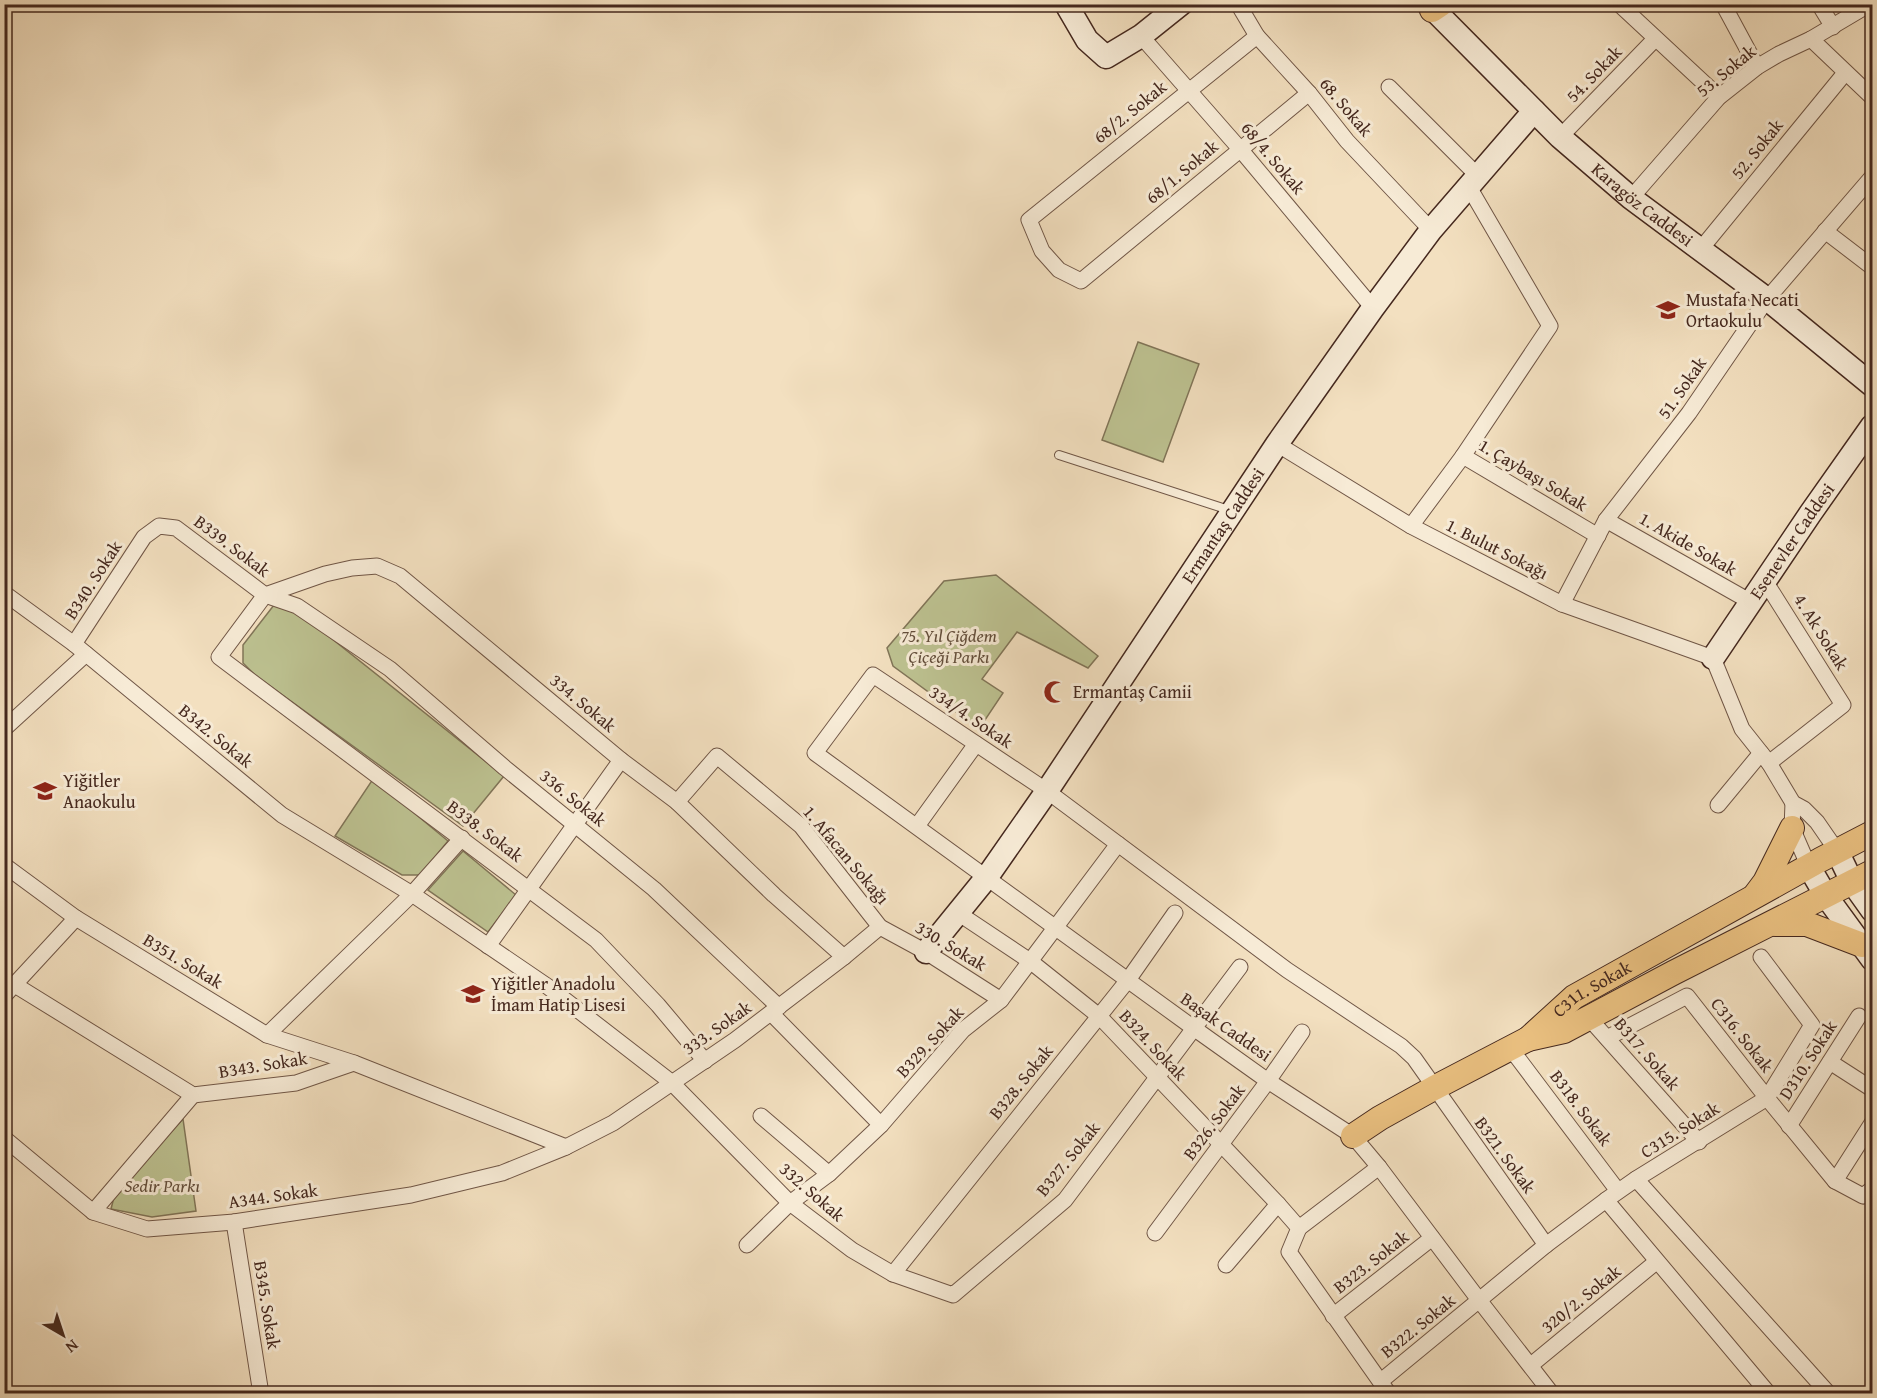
<svg xmlns="http://www.w3.org/2000/svg" width="1877" height="1398" font-family="'Gentium Book Plus',serif">
<style>
.green{fill:#bdc291;stroke:#817558;stroke-width:1.5}
.lines{fill:none;stroke-linecap:round;stroke-linejoin:round}
.service-casing{stroke:#705646;stroke-width:10}
.minor-casing{stroke:#705646;stroke-width:17}
.secondary-casing{stroke:#45281e;stroke-width:25}
.primary-casing{stroke:#45281e;stroke-width:26}
.service{stroke:#f7ebd6;stroke-width:8}
.minor{stroke:#f7ebd6;stroke-width:15}
.secondary{stroke:#f7ebd6;stroke-width:22}
.primary{stroke:#eac080;stroke-width:24}
.labels{text-anchor:middle;stroke-width:6;stroke-linejoin:round;paint-order:stroke}
.street-label{font-size:18px;fill:#45281e;stroke:#f7ebd6}
.poi-label{font-size:18px;fill:#45281e;stroke:#f7ebd6;text-anchor:start}
.park-label{font-size:18px;font-style:italic;fill:#634e3b;stroke:#f7ebd6}
</style>
<rect width="100%" height="100%" fill="#f3e0c0"/>
<filter id="stains"><feTurbulence type="fractalNoise" baseFrequency=".00333" numOctaves="4"/><feColorMatrix values="0 0 0 0 .2 0 0 0 0 .09 0 0 0 0 .02 0 0 0 .5 -.17"/></filter>
<radialGradient id="worn" r=".72"><stop offset=".6" stop-color="#630" stop-opacity="0"/><stop offset="1" stop-color="#630" stop-opacity=".3"/></radialGradient>
<g class="green">
<path d="M 1138,342 L 1199,364 L 1163,462 L 1102,440 Z"/>
<path d="M 996,575 L 1098,656 L 1088,668 L 1017,632 L 982,679 L 1003,693 L 979,729 L 893,666 L 887,648 L 944,581 Z"/>
<path d="M 274,605 L 292,607 L 504,776 L 463,826 L 255,675 L 243,663 L 243,645 Z"/>
<path d="M 373,779 L 448,841 L 420,875 L 402,875 L 335,836 Z"/>
<path d="M 463,851 L 516,895 L 488,932 L 428,890 Z"/>
<path d="M 183,1119 L 196,1211 L 152,1217 L 111,1209 L 115,1193 Z"/>
</g>
<g class="lines">
<g class="service-casing">
<path id="service" d="M 1059,455 L 1229,510"/>
</g>
<g class="minor-casing">
<g id="minor">
<path d="M 1238,4 L 1257,36 L 1309,93 L 1347,141 L 1431,230"/>
<path d="M 1619,4 L 1719,97"/>
<path d="M 1723,4 L 1757,67"/>
<path d="M 1819,4 L 1833,27"/>
<path d="M 1141,36 L 1240,149 L 1373,308"/>
<path d="M 1257,36 L 1029,220 L 1042,251 L 1059,270 L 1081,281 L 1309,93"/>
<path d="M 1811,39 L 1872,97"/>
<path d="M 1389,87 L 1478,176"/>
<path d="M 1560,137 L 1655,39"/>
<path d="M 1631,198 L 1719,97 L 1757,67 L 1779,54 L 1811,39 L 1870,4"/>
<path d="M 1825,231 L 1872,267"/>
<path d="M 1700,250 L 1845,73"/>
<path d="M 1277,444 L 1411,526 L 1562,604 L 1713,658 L 1742,729 L 1769,763 L 1793,803 L 1804,809 L 1817,822 L 1837,851"/>
<path d="M 1463,456 L 1550,326 L 1469,187"/>
<path d="M 1606,520 L 1751,602"/>
<path d="M 1411,526 L 1463,456 L 1598,536"/>
<path d="M 1765,581 L 1843,705 L 1769,763"/>
<path d="M 4,593 L 74,644 L 282,815 L 412,894 L 547,986 L 671,1082 L 790,1203 L 852,1250 L 893,1274 L 953,1295 L 1065,1200 L 1240,967"/>
<path d="M 1562,604 L 1606,520 L 1689,413 L 1767,299 L 1872,177"/>
<path d="M 74,644 L 144,537 L 159,526 L 176,528 L 265,595 L 297,606 L 390,669 L 505,768 L 654,889 L 779,1007"/>
<path d="M 4,729 L 86,654"/>
<path d="M 677,802 L 717,756 L 801,826 L 880,927 L 926,952 L 1001,1000"/>
<path d="M 1793,803 L 1792,828 L 1809,867"/>
<path d="M 1718,805 L 1761,753"/>
<path d="M 917,826 L 976,744"/>
<path d="M 4,865 L 76,918 L 267,1035 L 354,1063"/>
<path d="M 958,913 L 1030,961 L 1099,1016 L 1278,1204 L 1299,1228 L 1289,1252 L 1389,1394"/>
<path d="M 488,946 L 621,760"/>
<path d="M 15,985 L 193,1095 L 296,1083 L 354,1063 L 566,1147"/>
<path d="M 4,996 L 76,918"/>
<path d="M 771,1013 L 881,1125"/>
<path d="M 1589,1018 L 1699,1142"/>
<path d="M 267,1035 L 412,894 L 462,838"/>
<path d="M 1607,1038 L 1687,996 L 1767,1098 L 1835,1181 L 1863,1196 L 1872,1189"/>
<path d="M 1511,1049 L 1618,1191"/>
<path d="M 705,1061 L 658,1005 L 596,940 L 219,657 L 265,595 L 325,574 L 352,568 L 377,566 L 400,576 L 621,760 L 677,802 L 774,895 L 844,957"/>
<path d="M 1830,1062 L 1872,1089"/>
<path d="M 761,1116 L 829,1174"/>
<path d="M 1789,1126 L 1859,1016"/>
<path d="M 4,1138 L 93,1212 L 147,1229 L 234,1222 L 411,1195 L 502,1173 L 566,1147 L 613,1123 L 735,1040 L 844,957 L 880,927"/>
<path d="M 1636,1179 L 1829,1394"/>
<path d="M 1835,1181 L 1872,1123"/>
<path d="M 1606,1200 L 1769,1394"/>
<path d="M 93,1212 L 193,1095"/>
<path d="M 234,1222 L 261,1394"/>
<path d="M 1299,1228 L 1379,1167"/>
<path d="M 1155,1233 L 1268,1081 L 1302,1032"/>
<path d="M 747,1245 L 790,1203 L 829,1174 L 881,1125 L 963,1030 L 1001,1000 L 1118,844"/>
<path d="M 1546,1245 L 1414,1058 L 1401,1046 L 1287,970 L 1047,791 L 873,675 L 815,753 L 1195,1029 L 1268,1081 L 1353,1136 L 1379,1167 L 1479,1300 L 1552,1394"/>
<path d="M 1226,1265 L 1278,1204"/>
<path d="M 893,1274 L 1128,980 L 1175,913"/>
<path d="M 1333,1316 L 1432,1238"/>
<path d="M 1531,1365 L 1656,1262"/>
<path d="M 1381,1381 L 1546,1245 L 1606,1200 L 1636,1179 L 1767,1098 L 1812,1025 L 1761,957"/>
</g>
</g>
<g class="secondary-casing">
<g id="secondary">
<path d="M 1066,4 L 1087,40 L 1106,57 L 1141,36 L 1181,4"/>
<path id="s1" d="M 1428,4 L 1560,137 L 1631,198 L 1767,299 L 1872,385"/>
<path id="s2" d="M 1713,658 L 1810,514 L 1872,426"/>
<path d="M 1837,851 L 1852,882 L 1872,910"/>
<path d="M 1809,867 L 1826,896 L 1872,959"/>
<path id="s3" d="M 926,952 L 987,877 L 1047,791 L 1277,444 L 1373,308 L 1431,230 L 1534,111"/>
</g>
</g>
<g class="primary-casing">
<g id="primary">
<path d="M 1432,10 L 1441,4"/>
<path d="M 1756,894 L 1765,882 L 1792,828"/>
<path d="M 1775,924 L 1807,924 L 1862,945"/>
<path d="M 1528,1039 L 1564,1031 L 1673,973 L 1872,872"/>
<path id="s4" d="M 1353,1136 L 1380,1118 L 1434,1088 L 1528,1039 L 1574,997 L 1820,860 L 1872,833"/>
</g>
</g>
<use href="#service" class="service"/>
<use href="#minor" class="minor"/>
<use href="#secondary" class="secondary"/>
<use href="#primary" class="primary"/>
</g>
<defs>
<g id="school-bare" transform="scale(1.8)"><path d="M0-5L7-2L0 1L-7-2ZM-4 1L0 2.5L4 1V4Q0 6-4 4Z" fill="#8f2418" stroke="#f7ebd6" stroke-width="2.5" paint-order="stroke"/></g>
<g id="mosque-bare" transform="scale(1.8)"><path d="M3.5-4.9A6 6 0 1 0 3.5 4.9A5 5 0 1 1 3.5-4.9Z" fill="#8f2418" stroke="#f7ebd6" stroke-width="2.5" paint-order="stroke"/></g>
</defs>
<g fill-rule="evenodd">
<use href="#school-bare" x="1668" y="310"/>
<use href="#mosque-bare" x="1055" y="692"/>
<use href="#school-bare" x="45" y="791"/>
<use href="#school-bare" x="473" y="994"/>
</g>
<g class="labels">
<g class="street-label">
<text transform="translate(1726 71) rotate(-39)" y="6">53. Sokak</text>
<text transform="translate(1594 74) rotate(-46)" y="6">54. Sokak</text>
<text transform="translate(1346 107) rotate(50)" y="6">68. Sokak</text>
<text transform="translate(1130 112) rotate(-39)" y="6">68/2. Sokak</text>
<text transform="translate(1757 149) rotate(-51)" y="6">52. Sokak</text>
<text transform="translate(1273 158) rotate(50)" y="6">68/4. Sokak</text>
<text transform="translate(1182 172) rotate(-40)" y="6">68/1. Sokak</text>
<text dy="6" stroke="none"><textPath href="#s1" startOffset="294">Karagöz Caddesi</textPath></text>
<text transform="translate(1682 388) rotate(-55)" y="6">51. Sokak</text>
<text transform="translate(1533 475) rotate(31)" y="6">1. Çaybaşı Sokak</text>
<text dy="6" stroke="none"><textPath href="#s3" startOffset="520">Ermantaş Caddesi</textPath></text>
<text dy="6" stroke="none"><textPath href="#s2" startOffset="141">Esenevler Caddesi</textPath></text>
<text transform="translate(1688 544) rotate(30)" y="6">1. Akide Sokak</text>
<text transform="translate(232 546) rotate(37)" y="6">B339. Sokak</text>
<text transform="translate(1497 549) rotate(27)" y="6">1. Bulut Sokağı</text>
<text transform="translate(93 580) rotate(-57)" y="6">B340. Sokak</text>
<text transform="translate(1821 632) rotate(58)" y="6">4. Ak Sokak</text>
<text transform="translate(583 703) rotate(40)" y="6">334. Sokak</text>
<text transform="translate(971 717) rotate(34)" y="6">334/4. Sokak</text>
<text transform="translate(216 736) rotate(39)" y="6">B342. Sokak</text>
<text transform="translate(573 798) rotate(39)" y="6">336. Sokak</text>
<text transform="translate(485 831) rotate(37)" y="6">B338. Sokak</text>
<text transform="translate(846 855) rotate(50)" y="6">1. Afacan Sokağı</text>
<text transform="translate(951 946) rotate(31)" y="6">330. Sokak</text>
<text transform="translate(183 961) rotate(31)" y="6">B351. Sokak</text>
<text dy="6" stroke="none"><textPath href="#s4" startOffset="282">C311. Sokak</textPath></text>
<text transform="translate(1226 1027) rotate(35)" y="6">Başak Caddesi</text>
<text transform="translate(717 1028) rotate(-35)" y="6">333. Sokak</text>
<text transform="translate(1742 1035) rotate(52)" y="6">C316. Sokak</text>
<text transform="translate(930 1042) rotate(-47)" y="6">B329. Sokak</text>
<text transform="translate(1153 1045) rotate(47)" y="6">B324. Sokak</text>
<text transform="translate(1647 1054) rotate(49)" y="6">B317. Sokak</text>
<text transform="translate(1808 1060) rotate(-57)" y="6">D310. Sokak</text>
<text transform="translate(263 1065) rotate(-9)" y="6">B343. Sokak</text>
<text transform="translate(1021 1082) rotate(-51)" y="6">B328. Sokak</text>
<text transform="translate(1581 1108) rotate(53)" y="6">B318. Sokak</text>
<text transform="translate(1214 1122) rotate(-53)" y="6">B326. Sokak</text>
<text transform="translate(1680 1130) rotate(-32)" y="6">C315. Sokak</text>
<text transform="translate(1505 1155) rotate(54)" y="6">B321. Sokak</text>
<text transform="translate(1068 1159) rotate(-51)" y="6">B327. Sokak</text>
<text transform="translate(812 1192) rotate(41)" y="6">332. Sokak</text>
<text transform="translate(273 1196) rotate(-8)" y="6">A344. Sokak</text>
<text transform="translate(1371 1262) rotate(-38)" y="6">B323. Sokak</text>
<text transform="translate(1581 1299) rotate(-39)" y="6">320/2. Sokak</text>
<text transform="translate(267 1305) rotate(81)" y="6">B345. Sokak</text>
<text transform="translate(1418 1326) rotate(-39)" y="6">B322. Sokak</text>
</g>
<g class="poi-label">
<text x="1686" y="306">Mustafa Necati<tspan x="1686" dy="21">Ortaokulu</tspan></text>
<text x="1073" y="698">Ermantaş Camii</text>
<text x="63" y="787">Yiğitler<tspan x="63" dy="21">Anaokulu</tspan></text>
<text x="491" y="990">Yiğitler Anadolu<tspan x="491" dy="21">İmam Hatip Lisesi</tspan></text>
</g>
<g class="park-label">
<text x="949" y="642">75. Yıl Çiğdem<tspan x="949" dy="21">Çiçeği Parkı</tspan></text>
<text x="162" y="1192">Sedir Parkı</text>
</g>
</g>
<rect width="1877" height="1398" fill="none" stroke="#f3e0c0" stroke-width="24"/>
<rect x="6" y="6" width="1865" height="1386" fill="none" stroke="#45281e" stroke-width="3"/>
<rect x="12" y="12" width="1853" height="1374" fill="none" stroke="#45281e" stroke-width="1.5"/>
<g transform="translate(63 1335) rotate(141)" stroke="#f7ebd6" stroke-width="4.5" paint-order="stroke">
<path d="M0-4.5L10 22L0 15L-10 22Z" fill="#45281e"/>
<text y="-9" font-size="16" font-weight="bold" text-anchor="middle" fill="#45281e">N</text>
</g>
<rect width="100%" height="100%" filter="url(#stains)"/>
<rect width="100%" height="100%" fill="url(#worn)"/>
</svg>
